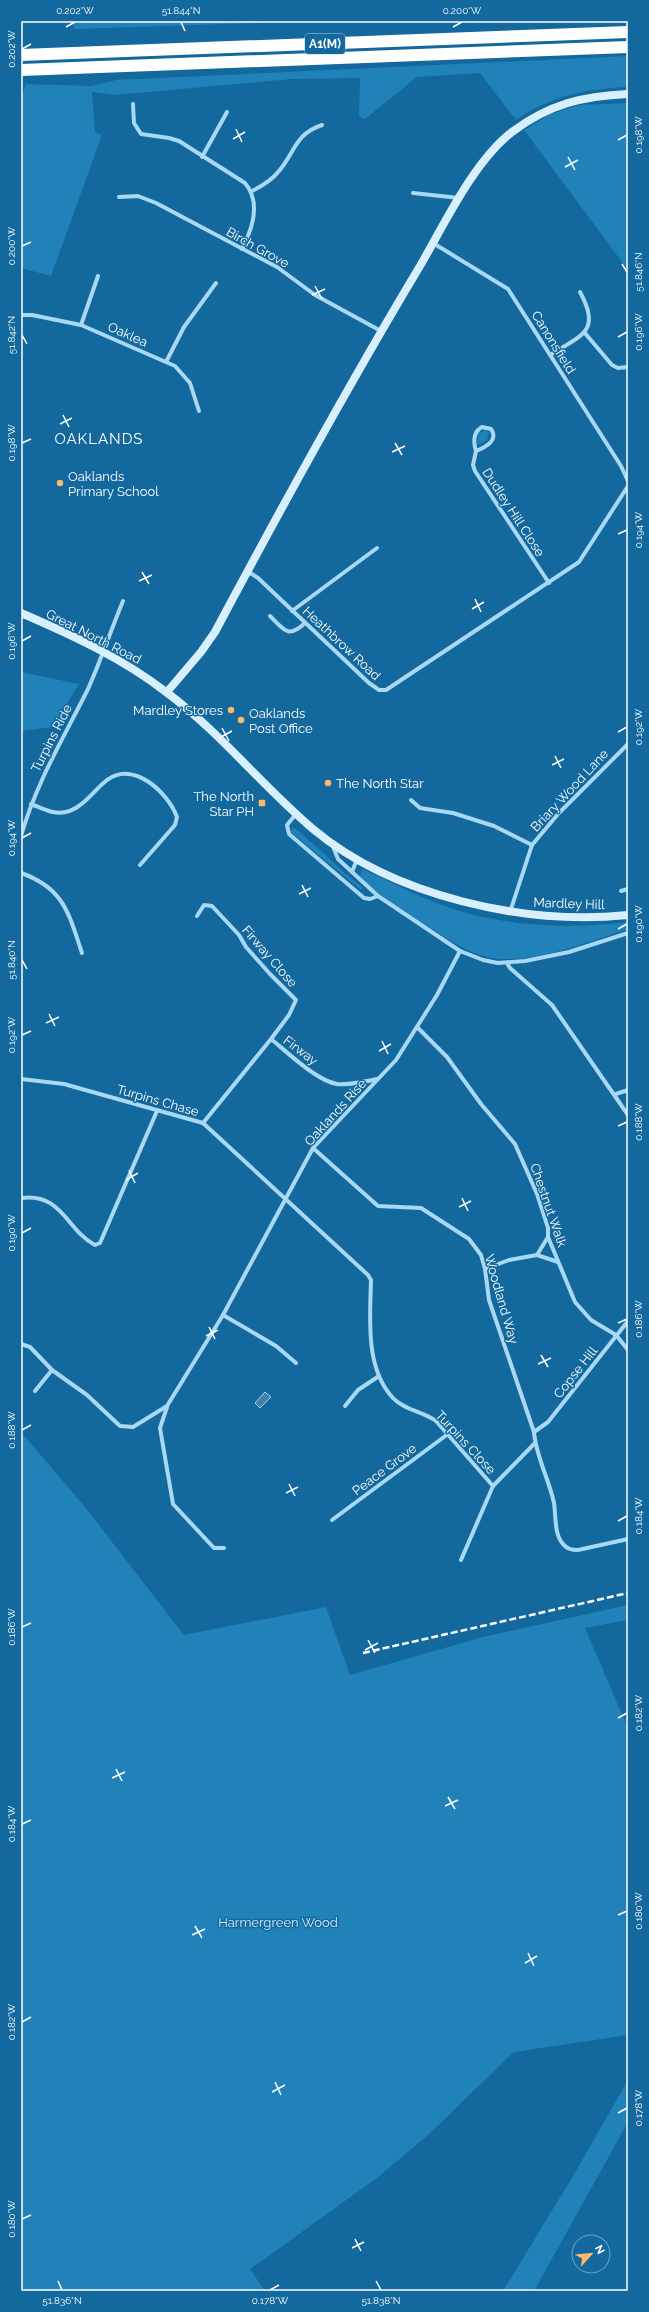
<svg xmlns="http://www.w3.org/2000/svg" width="649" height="2312" font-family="Raleway,sans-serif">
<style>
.green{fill:#2182ba}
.water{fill:#4580a5;stroke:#9ad6f7}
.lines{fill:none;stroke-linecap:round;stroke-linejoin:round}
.street{stroke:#a8d8f4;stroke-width:4}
.secondary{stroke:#d8effd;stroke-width:8}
.highway{stroke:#fff;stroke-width:12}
.rail{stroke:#fff;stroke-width:2.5;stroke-dasharray:7 3;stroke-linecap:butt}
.ticks{fill:none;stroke:#fff;stroke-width:1.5}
.poi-dot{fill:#ffb96b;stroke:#13689d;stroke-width:1.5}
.labels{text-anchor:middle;stroke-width:3;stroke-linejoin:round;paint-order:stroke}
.shield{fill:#13689d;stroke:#b8d2e2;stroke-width:1}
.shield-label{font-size:12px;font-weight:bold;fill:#fff}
.street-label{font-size:13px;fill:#fff;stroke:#13689d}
.poi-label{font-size:13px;fill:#fff;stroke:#13689d;text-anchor:start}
.park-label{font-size:13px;fill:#d1edfe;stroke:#13689d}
.quarter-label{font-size:15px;letter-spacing:1px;fill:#fff;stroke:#13689d}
.neatline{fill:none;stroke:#fff;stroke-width:1.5}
.ticks-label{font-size:10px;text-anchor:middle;fill:#fff}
</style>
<rect width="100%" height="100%" fill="#13689d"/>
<g class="green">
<path d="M 73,21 L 321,21 L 74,29 Z"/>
<path d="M 628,56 L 628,87 C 589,88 548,97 516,120 L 480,73 L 417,77 L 365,119 L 359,116 L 360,78 L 292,79 L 115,95 L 92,92 L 95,132 L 102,135 L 51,276 L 21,268 L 21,95 L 26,84 L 91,86 L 116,80 Z"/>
<path d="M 628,103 L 628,270 L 524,130 L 551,114 L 579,105 Z"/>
<path d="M 485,430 L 489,433 L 487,440 L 478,445 L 477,443 L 479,433 Z"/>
<path d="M 21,672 L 79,684 L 53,727 L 21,731 Z"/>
<path d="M 293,827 C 318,846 338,869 363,888 L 361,890 L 291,832 Z"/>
<path d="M 362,869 C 387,880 411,893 437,903 C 493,926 568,930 628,922 L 628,929 C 588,942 524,968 483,956 C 460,949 441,934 421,922 C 400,908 378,895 360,877 Z"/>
<path d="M 21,1432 L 85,1507 L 184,1635 L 326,1607 L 350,1675 L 483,1637 L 628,1605 L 628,1620 L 585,1628 L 628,1728 L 628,2035 L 514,2052 L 427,2136 L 377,2178 L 250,2269 L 265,2291 L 21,2291 Z"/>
<path d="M 628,2080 L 628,2122 L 534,2291 L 503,2291 L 573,2176 Z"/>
</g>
<path class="water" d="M 265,1392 L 271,1397 L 260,1408 L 255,1403 Z"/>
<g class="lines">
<g class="street">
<path d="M 133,104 L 134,123 L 141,134 L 169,138 L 179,141 L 245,183 C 261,202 253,228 242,249"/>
<path d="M 202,157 L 227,112"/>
<path d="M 252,191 C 262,186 272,180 279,171 C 295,152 295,134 322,125"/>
<path d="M 413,193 L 459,198"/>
<path d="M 119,197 L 138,196 L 156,203 L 277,267 L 315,295 L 381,331"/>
<path d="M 433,243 L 508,289 L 621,466 L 628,481"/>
<path d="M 21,315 L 32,315 L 81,325 L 175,366 L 190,383 L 199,411"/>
<path d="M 81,325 L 98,276"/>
<path d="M 584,332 L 612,365 L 618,368 L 628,367"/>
<path d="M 550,355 C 581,335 602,332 580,292"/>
<path d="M 166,362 L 184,327 L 216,283"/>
<path d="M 482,427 L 491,429 C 499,440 486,447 476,451 C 473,441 473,432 482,427 Z"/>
<path d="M 476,451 L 473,465 L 475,471 L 549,583"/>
<path d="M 247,571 L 258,578 L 369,683 L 379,690 L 386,690 L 579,562 L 628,486"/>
<path d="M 292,611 L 377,548"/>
<path d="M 270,616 C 284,630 288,639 305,623"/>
<path d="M 411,800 L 420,808 L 453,813 L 494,826 L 532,845"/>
<path d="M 31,804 C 42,808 53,815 66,812 C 83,808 94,790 107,780 C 134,760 168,793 177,817 L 175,825 L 140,865"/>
<path d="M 296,814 L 287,825 L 289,834 L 364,898 L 370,899 L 378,896"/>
<path d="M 21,836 C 37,781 63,739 88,689 C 101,660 111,630 123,601"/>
<path d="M 332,844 L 338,859 L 378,896 L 460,951 L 483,960 L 498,963 L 525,961 L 569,952 L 628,933"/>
<path d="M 352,872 L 357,859"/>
<path d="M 21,873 C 64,888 69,914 82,953"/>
<path d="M 621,891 L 628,889"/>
<path d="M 510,912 L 532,845 L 558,814 L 628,744"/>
<path d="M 197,916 L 204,905 L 212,906 L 239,935 L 246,947 L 270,974 L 296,1000 L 289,1015 L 271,1039 L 203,1123"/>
<path d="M 507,963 L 510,968 L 552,1005 L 628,1115"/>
<path d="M 417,1027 L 447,1057 L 481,1104 L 515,1144 L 537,1194 L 548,1228 L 548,1237 L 575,1302 L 591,1320 L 616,1335 L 628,1350"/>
<path d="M 271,1039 C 287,1052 317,1081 337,1084 C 351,1085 364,1082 377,1079"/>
<path d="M 21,1079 L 64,1084 L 203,1123 L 368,1275 L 371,1280 C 370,1319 365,1368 393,1398 C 404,1410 424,1412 436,1421 L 493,1486 L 535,1443"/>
<path d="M 616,1094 L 628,1090"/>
<path d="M 313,1148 L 378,1206 L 421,1208 L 469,1239 L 481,1255 L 485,1269 L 489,1300 L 534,1432 C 536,1457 549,1479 554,1503 C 556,1516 554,1536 564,1545 C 567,1549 573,1550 578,1550 L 628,1539"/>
<path d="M 21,1198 C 63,1193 66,1230 95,1245 L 100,1243 L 157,1111"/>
<path d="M 537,1255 L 558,1262"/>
<path d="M 485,1269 L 509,1260 L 537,1255 L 548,1237"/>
<path d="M 223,1315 L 276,1346 L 296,1363"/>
<path d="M 21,1344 L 30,1347 L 52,1370 L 87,1395 L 120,1426 L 133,1427 L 167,1406 L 223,1315 L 313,1148 L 396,1060 L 437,995 L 460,951"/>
<path d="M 35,1391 L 52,1370"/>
<path d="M 345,1406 L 358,1390 L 379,1376"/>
<path d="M 167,1407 L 160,1428 L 173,1504 L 214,1548 L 224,1548"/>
<path d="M 534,1432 L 548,1422 L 628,1321"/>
<path d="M 332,1520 L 448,1434"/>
<path d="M 461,1560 L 493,1486"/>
</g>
<g class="secondary">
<path d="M 21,613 C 72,635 122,658 166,692 C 220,732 262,786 313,829 C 393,896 525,926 628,915"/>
<path d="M 167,692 L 201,652 L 215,632 C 281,508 348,386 420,266 C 444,225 474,161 512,132 C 549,104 583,96 628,94"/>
</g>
<g class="highway">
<path d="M 21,55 L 628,32"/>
<path d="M 21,70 L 628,47"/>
</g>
<path class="rail" d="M 363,1653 L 628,1593"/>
</g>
<path class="ticks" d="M 181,22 L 185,31M 66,27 L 75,22M 453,27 L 462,22M 22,49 L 31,44M 236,129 L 242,142M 233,139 L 245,132M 618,140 L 627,135M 568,157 L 575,170M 565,167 L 578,160M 22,246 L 31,242M 622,264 L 627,272M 315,286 L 322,299M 312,295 L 325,289M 22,335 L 27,344M 618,337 L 627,332M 63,415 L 69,427M 60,424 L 72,418M 22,443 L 31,439M 395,443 L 402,455M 392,452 L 405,446M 618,534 L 627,530M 142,572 L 149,584M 139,581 L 152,575M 475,599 L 481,612M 472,609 L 484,602M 22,641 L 31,636M 222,728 L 229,741M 618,732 L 627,727M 219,738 L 232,731M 555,756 L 561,768M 552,765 L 564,759M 22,838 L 31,833M 302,885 L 308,897M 299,894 L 311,888M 618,929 L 627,924M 22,960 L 27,969M 49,1014 L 55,1026M 46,1023 L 59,1017M 22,1035 L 31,1031M 382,1041 L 388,1054M 379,1051 L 391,1044M 618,1126 L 627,1122M 129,1170 L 135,1183M 126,1180 L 138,1173M 462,1198 L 468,1211M 459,1207 L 471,1201M 22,1233 L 31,1228M 618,1323 L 627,1319M 209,1327 L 215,1339M 206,1336 L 218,1330M 541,1355 L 548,1367M 538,1364 L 551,1358M 22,1430 L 31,1425M 289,1484 L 295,1496M 286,1493 L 298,1487M 618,1521 L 627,1516M 22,1627 L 31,1623M 368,1640 L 375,1653M 365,1650 L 378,1643M 618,1718 L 627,1713M 116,1769 L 122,1781M 112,1778 L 125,1772M 448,1797 L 455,1809M 445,1806 L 458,1800M 22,1824 L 31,1820M 618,1915 L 627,1911M 195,1926 L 202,1938M 192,1935 L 205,1929M 528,1953 L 534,1966M 525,1963 L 537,1956M 22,2022 L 31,2017M 275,2082 L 281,2095M 272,2092 L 285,2085M 618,2113 L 627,2108M 22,2219 L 31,2215M 355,2239 L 361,2251M 352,2248 L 364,2242M 58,2281 L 62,2290M 376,2281 L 381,2290M 270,2290 L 279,2285"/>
<g class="poi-dot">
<circle cx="60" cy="483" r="4"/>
<circle cx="231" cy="710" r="4"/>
<circle cx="241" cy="720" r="4"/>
<circle cx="328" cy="783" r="4"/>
<rect x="258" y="799" width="8" height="8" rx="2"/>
</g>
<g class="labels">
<rect class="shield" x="305" y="34" width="40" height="20" rx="3"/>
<g class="shield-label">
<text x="325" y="48">A1(M)</text>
</g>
<g class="street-label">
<text transform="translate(258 247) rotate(29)" y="5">Birch Grove</text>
<text transform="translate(128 334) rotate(24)" y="5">Oaklea</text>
<text transform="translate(554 342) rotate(58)" y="5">Canonsfield</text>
<text transform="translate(514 512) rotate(57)" y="5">Dudley Hill Close</text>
<text transform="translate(94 636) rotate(27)" y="5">Great North Road</text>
<text transform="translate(342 643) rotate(43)" y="5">Heathbrow Road</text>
<text transform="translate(51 738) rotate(-63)" y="5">Turpins Ride</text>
<text transform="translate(569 790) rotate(-47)" y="5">Briary Wood Lane</text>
<text transform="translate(569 903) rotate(2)" y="5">Mardley Hill</text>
<text transform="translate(270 956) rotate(49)" y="5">Firway Close</text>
<text transform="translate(301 1050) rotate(37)" y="5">Firway</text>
<text transform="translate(158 1100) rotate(16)" y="5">Turpins Chase</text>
<text transform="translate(335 1112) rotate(-48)" y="5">Oaklands Rise</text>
<text transform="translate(549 1205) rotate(71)" y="5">Chestnut Walk</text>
<text transform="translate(502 1299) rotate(74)" y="5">Woodland Way</text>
<text transform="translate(575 1372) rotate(-52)" y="5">Copse Hill</text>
<text transform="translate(466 1442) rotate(47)" y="5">Turpins Close</text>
<text transform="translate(384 1469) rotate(-37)" y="5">Peace Grove</text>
</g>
<g class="poi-label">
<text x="68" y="481">Oaklands<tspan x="68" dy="15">Primary School</tspan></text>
<text x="223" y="715" text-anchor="end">Mardley Stores</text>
<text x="249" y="718">Oaklands<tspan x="249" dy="15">Post Office</tspan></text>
<text x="336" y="788">The North Star</text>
<text x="254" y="801" text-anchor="end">The North<tspan x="254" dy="15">Star PH</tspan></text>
</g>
<g class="park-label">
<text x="278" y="1927">Harmergreen Wood</text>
</g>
<g class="quarter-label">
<text x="99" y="444">OAKLANDS</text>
</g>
</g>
<rect width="649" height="2312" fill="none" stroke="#13689d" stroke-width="44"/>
<g transform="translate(591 2254) rotate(63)"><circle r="19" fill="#13689d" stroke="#71a4c4"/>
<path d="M0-3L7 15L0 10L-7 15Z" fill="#ffb96b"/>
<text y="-6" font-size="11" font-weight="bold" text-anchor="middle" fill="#ffffff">N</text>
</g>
<rect x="22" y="22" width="605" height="2268" class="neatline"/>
<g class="ticks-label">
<text x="75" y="14">0.202°W</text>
<text x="181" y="14">51.844°N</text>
<text x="462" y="14">0.200°W</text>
<text transform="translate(11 49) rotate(-90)" y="4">0.202°W</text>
<text transform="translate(638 135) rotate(-90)" y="4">0.198°W</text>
<text transform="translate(11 246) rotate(-90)" y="4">0.200°W</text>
<text transform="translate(638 272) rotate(-90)" y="4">51.846°N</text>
<text transform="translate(638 332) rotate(-90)" y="4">0.196°W</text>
<text transform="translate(11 335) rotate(-90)" y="4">51.842°N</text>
<text transform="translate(11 443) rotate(-90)" y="4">0.198°W</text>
<text transform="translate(638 530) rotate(-90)" y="4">0.194°W</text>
<text transform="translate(11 641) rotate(-90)" y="4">0.196°W</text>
<text transform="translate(638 727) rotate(-90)" y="4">0.192°W</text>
<text transform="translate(11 838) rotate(-90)" y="4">0.194°W</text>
<text transform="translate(638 924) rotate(-90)" y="4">0.190°W</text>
<text transform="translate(11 960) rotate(-90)" y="4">51.840°N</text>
<text transform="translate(11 1035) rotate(-90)" y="4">0.192°W</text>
<text transform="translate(638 1122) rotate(-90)" y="4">0.188°W</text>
<text transform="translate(11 1233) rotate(-90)" y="4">0.190°W</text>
<text transform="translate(638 1319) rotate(-90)" y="4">0.186°W</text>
<text transform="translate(11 1430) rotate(-90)" y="4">0.188°W</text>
<text transform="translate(638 1516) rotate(-90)" y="4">0.184°W</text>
<text transform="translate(11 1627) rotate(-90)" y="4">0.186°W</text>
<text transform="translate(638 1713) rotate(-90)" y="4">0.182°W</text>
<text transform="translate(11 1824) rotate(-90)" y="4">0.184°W</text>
<text transform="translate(638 1911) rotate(-90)" y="4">0.180°W</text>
<text transform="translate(11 2022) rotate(-90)" y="4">0.182°W</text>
<text transform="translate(638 2108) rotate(-90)" y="4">0.178°W</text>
<text transform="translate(11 2219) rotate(-90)" y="4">0.180°W</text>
<text x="62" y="2304">51.836°N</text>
<text x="270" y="2304">0.178°W</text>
<text x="381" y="2304">51.838°N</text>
</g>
</svg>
